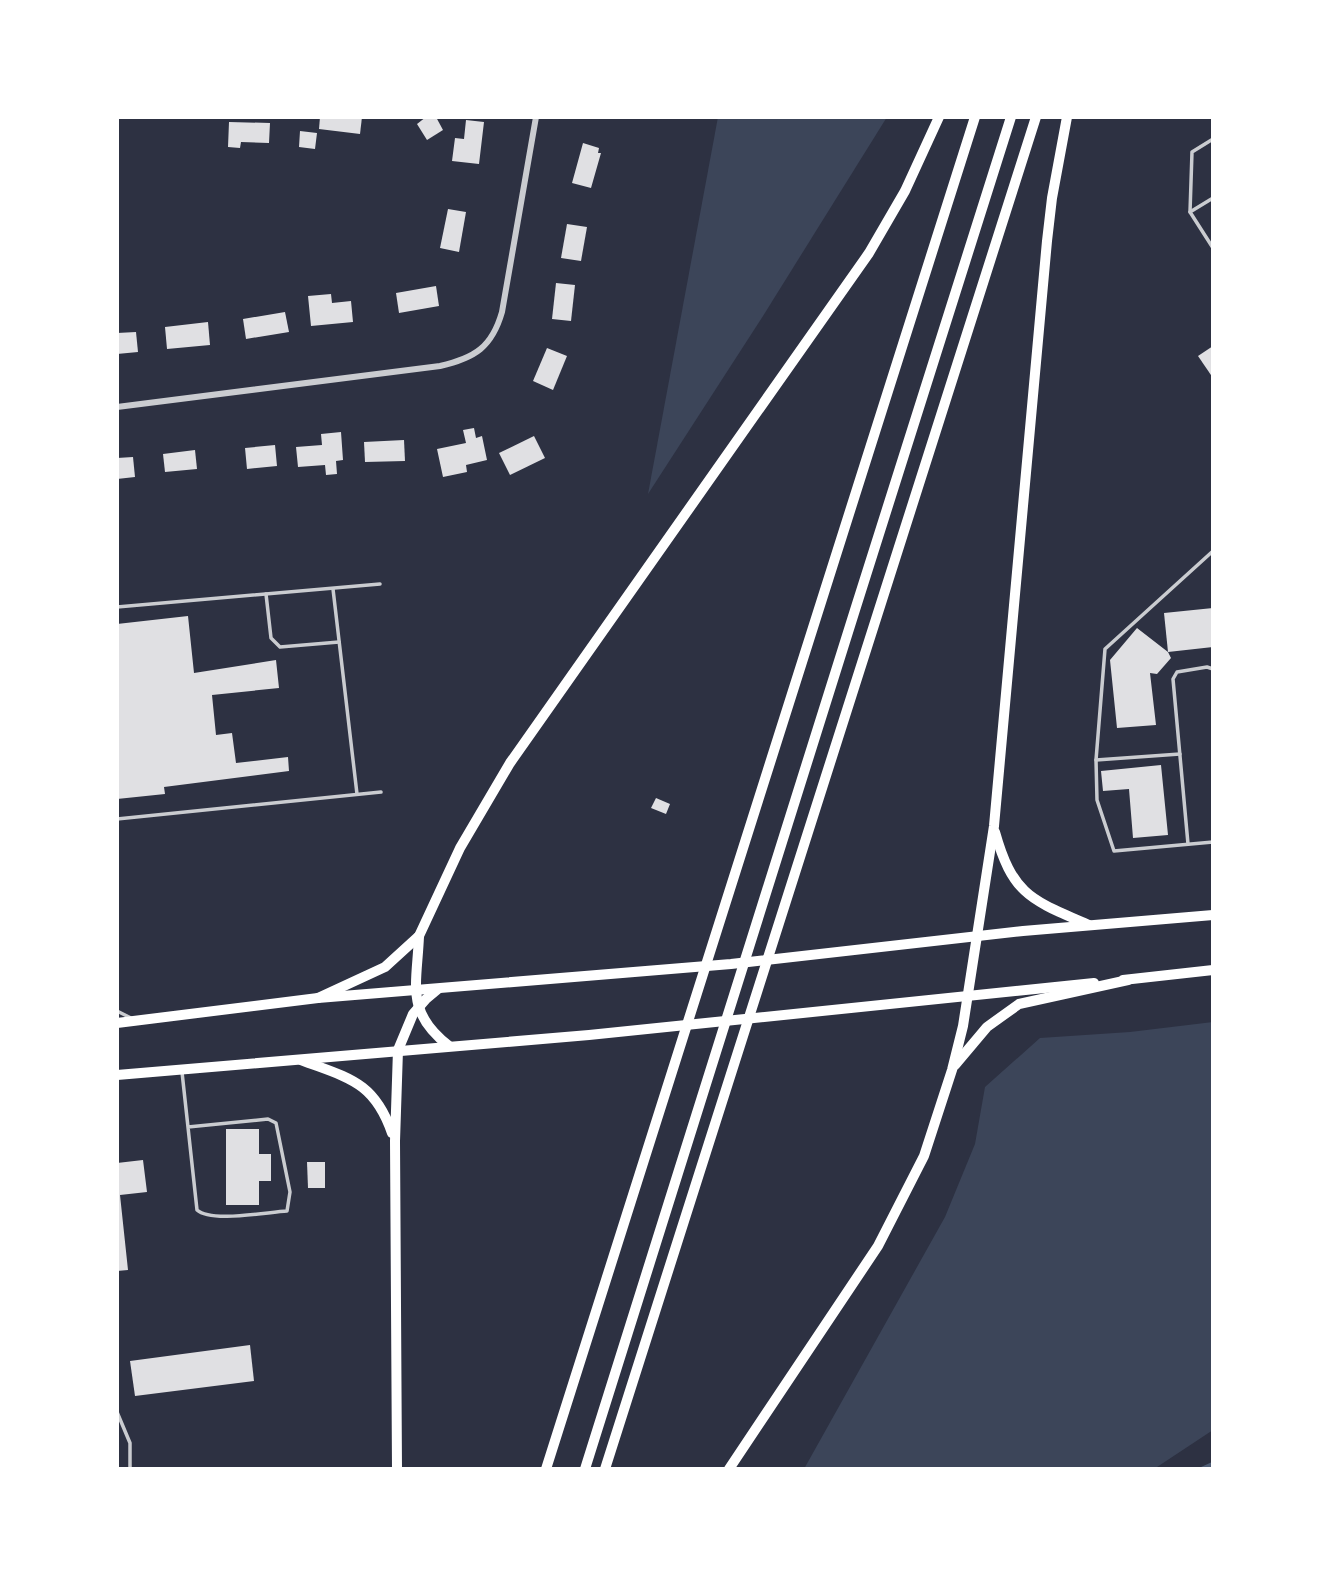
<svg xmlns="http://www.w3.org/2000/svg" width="1330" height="1586" font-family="'Archivo Narrow',sans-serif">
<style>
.green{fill:#3c4559}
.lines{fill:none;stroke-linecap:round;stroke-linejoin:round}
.stream{stroke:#4f5d75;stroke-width:4.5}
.building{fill:#e0e0e3}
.service{stroke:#caccd0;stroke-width:3.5}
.minor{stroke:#caccd0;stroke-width:6}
.primary{stroke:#fff;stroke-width:10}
.motorway{stroke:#fff;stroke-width:10}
</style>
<rect width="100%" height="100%" fill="#2d3142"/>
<g class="green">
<path d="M 718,117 L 887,117 L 763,316 L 648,494 Z"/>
<path d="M 1213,1022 L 1213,1430 L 1154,1469 L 804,1469 L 945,1217 L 975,1144 L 985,1087 L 1040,1038 L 1130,1032 Z"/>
</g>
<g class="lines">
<path class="stream" d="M 1202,1469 L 1213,1464"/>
</g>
<g class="building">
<path d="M 320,117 L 362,117 L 360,134 L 319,129 Z"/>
<path d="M 426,117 L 436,117 L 443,130 L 427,140 L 417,124 Z"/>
<path d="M 466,120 L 484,122 L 479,164 L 452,161 L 455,138 L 464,139 Z"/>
<path d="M 229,122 L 270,123 L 269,143 L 241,142 L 240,148 L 228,147 Z"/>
<path d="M 300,131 L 317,133 L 315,149 L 299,147 Z"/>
<path d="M 583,143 L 599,148 L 598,153 L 601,153 L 591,188 L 572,183 Z"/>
<path d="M 448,209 L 466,212 L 459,252 L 440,248 Z"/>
<path d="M 567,224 L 587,227 L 581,261 L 561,258 Z"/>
<path d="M 556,283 L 575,285 L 571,321 L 552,319 Z"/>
<path d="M 436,286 L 439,306 L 399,313 L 396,293 Z"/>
<path d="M 331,294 L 332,303 L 351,301 L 353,322 L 311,326 L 308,296 Z"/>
<path d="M 285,312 L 289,332 L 246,339 L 243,319 Z"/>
<path d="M 208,322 L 210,345 L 167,349 L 165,327 Z"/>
<path d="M 136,332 L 138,352 L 117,354 L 117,333 Z"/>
<path d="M 1213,346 L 1213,378 L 1198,356 Z"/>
<path d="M 547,348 L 567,356 L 553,390 L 533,381 Z"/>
<path d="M 474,428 L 476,438 L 482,436 L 487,460 L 466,465 L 467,472 L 443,477 L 437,449 L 466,443 L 463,430 Z"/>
<path d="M 341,432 L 343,460 L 336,461 L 337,474 L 326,475 L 325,465 L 298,467 L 296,447 L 322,445 L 321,434 Z"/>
<path d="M 534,436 L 545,458 L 510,475 L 499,453 Z"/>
<path d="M 404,440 L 405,461 L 365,462 L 364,442 Z"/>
<path d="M 275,445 L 277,466 L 247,469 L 245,448 Z"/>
<path d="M 195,450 L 197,469 L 165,472 L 163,454 Z"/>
<path d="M 133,457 L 135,477 L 117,479 L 117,458 Z"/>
<path d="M 1213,608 L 1213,647 L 1168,652 L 1164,613 Z"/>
<path d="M 188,616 L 194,673 L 276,660 L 279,688 L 212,695 L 216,735 L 232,733 L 236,763 L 288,757 L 289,771 L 164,787 L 165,794 L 117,799 L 117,624 Z"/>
<path d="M 1137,628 L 1168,652 L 1171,658 L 1157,674 L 1150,673 L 1156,725 L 1117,728 L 1110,660 Z"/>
<path d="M 1161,765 L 1168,835 L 1133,838 L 1129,789 L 1103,791 L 1101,771 Z"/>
<path d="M 656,798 L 670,804 L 666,814 L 651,808 Z"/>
<path d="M 226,1129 L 259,1129 L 259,1154 L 271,1154 L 271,1181 L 259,1181 L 259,1205 L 226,1205 Z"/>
<path d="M 143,1160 L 147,1192 L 120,1195 L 128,1270 L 117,1271 L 117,1163 Z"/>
<path d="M 307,1162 L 325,1162 L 325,1188 L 308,1188 Z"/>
<path d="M 250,1345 L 254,1381 L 135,1396 L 130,1361 Z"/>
</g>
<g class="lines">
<g class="service">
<path d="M 1213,198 L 1190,212 L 1213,248"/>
<path d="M 1190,212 L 1192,152 L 1213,139"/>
<path d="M 1213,551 L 1105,649 L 1096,760 L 1097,800 L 1114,851 L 1213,842"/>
<path d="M 333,589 L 357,794"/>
<path d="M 266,594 L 271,638 L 280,647 L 339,642"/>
<path d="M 117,607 L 380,584"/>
<path d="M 1096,760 L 1180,754"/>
<path d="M 117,819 L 381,792"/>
<path d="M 1188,844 L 1173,679 L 1177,672 L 1207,667 L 1213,669"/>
<path d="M 117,1011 L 131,1018"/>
<path d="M 182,1072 C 187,1118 192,1164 197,1210 C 211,1223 267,1212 287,1211 L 290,1192 L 276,1123 L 268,1119 L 188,1127"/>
<path d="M 117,1412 L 130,1443 L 130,1469"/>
</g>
<path class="minor" d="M 117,407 L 440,366 C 475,358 492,347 502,312 L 536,117"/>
<g class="primary">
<path d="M 1123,980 L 1213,970"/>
<path d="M 117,1023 L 318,998 L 731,964 L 1023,931 L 1213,915"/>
<path d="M 117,1075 L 589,1035 L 1094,983"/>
</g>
<g class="motorway">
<path d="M 995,832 C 1013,896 1032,900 1089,925"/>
<path d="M 419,936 C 417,985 405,1012 449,1046"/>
<path d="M 318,998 L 385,967 L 419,936 L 460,848 L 510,763 L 869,253 L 905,191 L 939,117"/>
<path d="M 301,1060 C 348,1078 374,1081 392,1133"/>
<path d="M 955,1065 L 987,1027 L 1019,1004 L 1128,980"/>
<path d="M 397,1469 L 395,1141 L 398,1050 L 413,1014 L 426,999 L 438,989"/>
<path d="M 546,1469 L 975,117"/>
<path d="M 585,1469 C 728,1019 867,567 1011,117"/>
<path d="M 605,1469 L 1036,117"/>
<path d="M 729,1469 L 878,1246 L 924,1156 L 952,1070 L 963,1026 L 994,826 L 1047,241 L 1052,198 L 1067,117"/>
</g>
</g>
<rect width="1330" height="1586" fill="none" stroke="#ffffff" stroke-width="238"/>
</svg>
